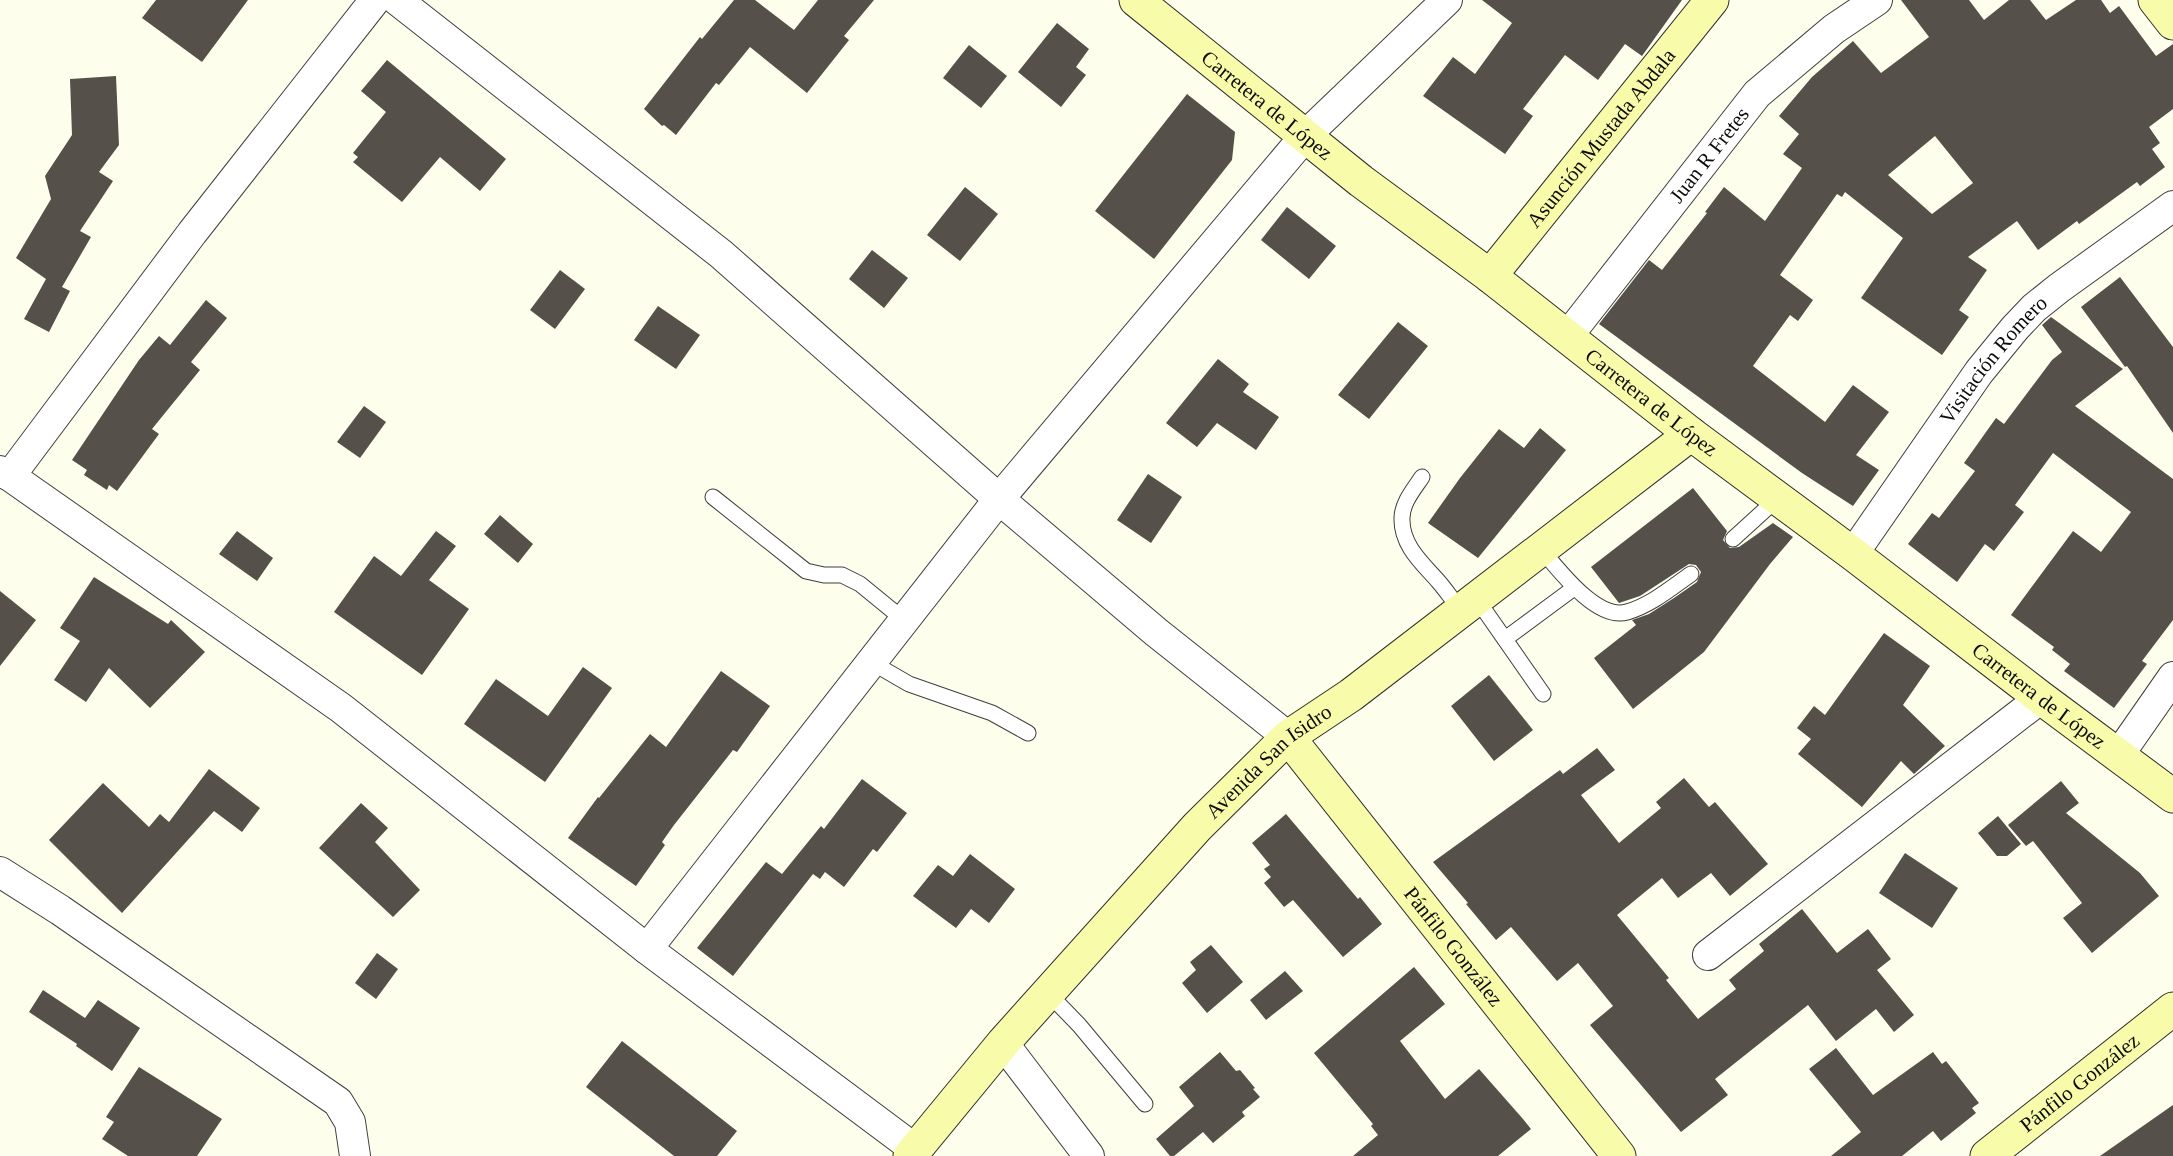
<svg xmlns="http://www.w3.org/2000/svg" width="2173" height="1156" font-family="'Times New Roman',serif">
<style>
.building{fill:#555049;fill-rule:evenodd}
.lines{fill:none;stroke-linecap:round;stroke-linejoin:round}
.lane-casing{stroke:#3f3f3f;stroke-width:17}
.street-casing{stroke:#3f3f3f;stroke-width:32}
.secondary-casing{stroke:#2e2e2e;stroke-width:35}
.lane{stroke:#fff;stroke-width:15}
.street{stroke:#fff;stroke-width:30}
.secondary{stroke:#f8fcaa;stroke-width:33}
.labels{text-anchor:middle;stroke-width:6;stroke-linejoin:round;paint-order:stroke}
.street-label{font-size:21px;fill:#0c0c0c;stroke:#fff}
</style>
<rect width="100%" height="100%" fill="#fefeec"/>
<g class="building">
<path d="M 156,0 L 248,0 L 202,62 L 142,18 Z"/>
<path d="M 734,0 L 755,0 L 794,30 L 818,0 L 874,0 L 844,36 L 849,40 L 807,93 L 750,47 L 719,85 L 716,83 L 676,135 L 664,125 L 662,126 L 644,109 L 700,37 L 702,39 Z"/>
<path d="M 1482,0 L 1682,0 L 1642,56 L 1625,44 L 1598,80 L 1565,55 L 1523,109 L 1533,116 L 1505,154 L 1423,96 L 1453,57 L 1475,74 L 1512,23 Z"/>
<path d="M 1901,0 L 1969,0 L 1984,20 L 2009,0 L 2030,0 L 2046,20 L 2076,0 L 2101,0 L 2110,13 L 2119,6 L 2156,56 L 2173,44 L 2173,109 L 2149,127 L 2160,143 L 2152,149 L 2165,167 L 2140,186 L 2137,182 L 2079,224 L 2077,221 L 2038,250 L 2017,221 L 1968,257 L 1987,270 L 1959,310 L 1969,317 L 1942,355 L 1861,298 L 1903,238 L 1845,192 L 1842,197 L 1837,194 L 1780,275 L 1813,300 L 1798,321 L 1790,315 L 1753,366 L 1825,422 L 1853,385 L 1889,412 L 1856,455 L 1879,470 L 1853,506 L 1802,473 L 1599,324 L 1649,260 L 1662,270 L 1707,213 L 1705,212 L 1724,187 L 1765,221 L 1802,168 L 1783,154 L 1799,134 L 1779,116 L 1812,77 L 1853,41 L 1881,73 L 1929,37 ZM 1935,136 L 1973,183 L 1932,214 L 1888,175 Z"/>
<path d="M 1057,23 L 1089,49 L 1076,67 L 1086,75 L 1061,107 L 1018,72 Z"/>
<path d="M 969,45 L 1007,76 L 981,108 L 943,78 Z"/>
<path d="M 387,60 L 506,159 L 480,191 L 440,157 L 402,202 L 353,162 L 358,157 L 353,153 L 386,112 L 361,91 Z"/>
<path d="M 116,76 L 119,145 L 99,172 L 113,181 L 80,231 L 91,237 L 62,287 L 70,291 L 49,332 L 24,319 L 46,279 L 16,258 L 51,199 L 45,176 L 72,135 L 70,79 Z"/>
<path d="M 1187,94 L 1235,132 L 1232,160 L 1154,259 L 1095,211 Z"/>
<path d="M 965,187 L 998,214 L 960,261 L 927,235 Z"/>
<path d="M 1287,207 L 1336,246 L 1309,279 L 1261,240 Z"/>
<path d="M 872,250 L 908,278 L 884,308 L 849,279 Z"/>
<path d="M 560,270 L 585,289 L 555,329 L 530,310 Z"/>
<path d="M 2120,277 L 2173,347 L 2173,433 L 2127,366 L 2125,367 L 2081,307 Z"/>
<path d="M 206,300 L 227,318 L 191,362 L 200,370 L 152,429 L 159,434 L 117,491 L 109,485 L 107,490 L 84,475 L 87,470 L 72,460 L 139,360 L 159,336 L 170,345 Z"/>
<path d="M 658,306 L 700,335 L 676,369 L 634,340 Z"/>
<path d="M 2051,317 L 2123,369 L 2075,406 L 2173,479 L 2173,620 L 2142,661 L 2147,664 L 2114,708 L 2064,671 L 2070,664 L 2052,650 L 2054,647 L 2011,615 L 2073,531 L 2101,552 L 2131,512 L 2053,453 L 2015,505 L 2024,512 L 1994,551 L 1985,544 L 1957,582 L 1908,544 L 1932,513 L 1939,518 L 1975,471 L 1964,463 L 1996,418 L 2004,424 L 2052,360 L 2062,352 L 2042,325 Z"/>
<path d="M 1398,322 L 1428,346 L 1369,419 L 1338,395 Z"/>
<path d="M 1218,359 L 1249,384 L 1243,392 L 1279,417 L 1256,450 L 1217,423 L 1197,447 L 1166,423 Z"/>
<path d="M 364,406 L 386,422 L 360,458 L 337,442 Z"/>
<path d="M 1540,428 L 1566,450 L 1478,558 L 1428,523 L 1460,478 L 1499,429 L 1524,448 Z"/>
<path d="M 1148,474 L 1182,497 L 1151,543 L 1117,520 Z"/>
<path d="M 1693,488 L 1727,531 L 1723,540 L 1730,548 L 1739,547 L 1773,523 L 1793,537 L 1770,564 L 1704,652 L 1633,709 L 1594,658 L 1636,625 L 1632,620 L 1649,614 L 1674,598 L 1697,582 L 1701,572 L 1696,565 L 1689,564 L 1640,596 L 1619,603 L 1591,567 Z"/>
<path d="M 500,515 L 533,544 L 518,563 L 484,534 Z"/>
<path d="M 237,531 L 273,558 L 257,581 L 219,554 Z"/>
<path d="M 436,531 L 456,546 L 429,580 L 469,609 L 422,675 L 334,612 L 374,556 L 401,576 Z"/>
<path d="M 94,577 L 168,624 L 171,620 L 205,652 L 150,708 L 109,668 L 86,702 L 54,680 L 80,641 L 60,628 Z"/>
<path d="M 0,591 L 36,620 L 0,666 Z"/>
<path d="M 1884,633 L 1930,666 L 1903,705 L 1945,746 L 1914,774 L 1901,761 L 1862,807 L 1798,754 L 1811,739 L 1797,728 L 1814,706 L 1825,715 Z"/>
<path d="M 583,667 L 612,688 L 545,782 L 464,724 L 496,679 L 548,716 Z"/>
<path d="M 721,671 L 770,706 L 737,752 L 733,750 L 674,825 L 662,842 L 665,845 L 636,886 L 568,838 L 598,797 L 599,798 L 650,734 L 666,747 Z"/>
<path d="M 1489,675 L 1533,730 L 1494,761 L 1451,706 Z"/>
<path d="M 1597,748 L 1615,770 L 1581,795 L 1619,843 L 1661,808 L 1656,802 L 1684,778 L 1709,807 L 1715,802 L 1768,864 L 1730,896 L 1711,873 L 1678,898 L 1662,878 L 1617,915 L 1669,978 L 1666,980 L 1698,1019 L 1736,989 L 1729,980 L 1764,951 L 1759,944 L 1802,909 L 1837,953 L 1868,929 L 1891,959 L 1877,970 L 1914,1015 L 1894,1032 L 1876,1009 L 1836,1041 L 1808,1005 L 1715,1079 L 1728,1095 L 1681,1132 L 1590,1025 L 1613,1006 L 1578,963 L 1557,981 L 1511,927 L 1496,940 L 1466,904 L 1468,903 L 1433,862 L 1560,770 L 1563,774 Z"/>
<path d="M 209,769 L 260,808 L 242,832 L 214,811 L 122,913 L 49,840 L 103,783 L 149,827 L 160,814 L 169,822 Z"/>
<path d="M 862,779 L 907,813 L 877,852 L 873,849 L 844,887 L 825,872 L 820,879 L 813,874 L 733,976 L 697,948 L 766,862 L 782,874 L 821,826 L 824,829 Z"/>
<path d="M 2061,781 L 2079,803 L 2066,813 L 2140,873 L 2159,896 L 2092,953 L 2063,918 L 2082,903 L 2033,841 L 2026,846 L 2008,825 Z"/>
<path d="M 361,803 L 388,828 L 375,842 L 420,890 L 393,917 L 319,848 Z"/>
<path d="M 1286,814 L 1358,899 L 1360,897 L 1382,924 L 1343,957 L 1293,900 L 1284,907 L 1264,883 L 1271,877 L 1264,869 L 1270,865 L 1252,843 Z"/>
<path d="M 1998,816 L 2021,844 L 2007,856 L 1997,856 L 1978,833 Z"/>
<path d="M 1905,853 L 1958,888 L 1932,928 L 1879,893 Z"/>
<path d="M 970,854 L 1015,889 L 989,923 L 971,909 L 956,928 L 913,896 L 938,865 L 953,876 Z"/>
<path d="M 1211,945 L 1243,982 L 1207,1013 L 1182,983 L 1196,970 L 1190,962 Z"/>
<path d="M 377,953 L 398,969 L 376,999 L 355,983 Z"/>
<path d="M 1414,967 L 1445,1004 L 1400,1041 L 1445,1099 L 1479,1069 L 1523,1119 L 1531,1129 L 1498,1156 L 1353,1156 L 1378,1135 L 1371,1126 L 1373,1124 L 1314,1053 Z"/>
<path d="M 1285,971 L 1303,991 L 1266,1020 L 1250,1000 Z"/>
<path d="M 43,990 L 85,1018 L 98,1000 L 140,1028 L 112,1071 L 76,1046 L 77,1044 L 29,1012 Z"/>
<path d="M 622,1041 L 737,1131 L 717,1156 L 674,1156 L 586,1087 Z"/>
<path d="M 1836,1048 L 1873,1095 L 1933,1052 L 1942,1064 L 1946,1061 L 1979,1103 L 1972,1108 L 1976,1113 L 1941,1141 L 1933,1131 L 1902,1156 L 1831,1156 L 1861,1132 L 1809,1069 Z"/>
<path d="M 1220,1052 L 1236,1071 L 1240,1070 L 1255,1088 L 1253,1089 L 1260,1097 L 1242,1112 L 1245,1116 L 1213,1143 L 1203,1132 L 1174,1156 L 1170,1156 L 1156,1139 L 1194,1106 L 1179,1087 Z"/>
<path d="M 139,1067 L 222,1119 L 197,1156 L 128,1156 L 102,1139 L 114,1122 L 106,1117 Z"/>
<path d="M 2173,1105 L 2173,1156 L 2100,1156 Z"/>
</g>
<g class="lines">
<g class="lane-casing">
<g id="lane">
<path d="M 1422,477 C 1414,489 1402,503 1402,518 C 1401,545 1422,563 1438,581 C 1446,590 1453,601 1461,610"/>
<path d="M 713,497 L 806,571 L 824,575 L 842,575 L 860,584 L 904,620"/>
<path d="M 1733,539 L 1778,498"/>
<path d="M 1541,549 C 1558,569 1597,621 1627,612 C 1651,605 1671,588 1691,574"/>
<path d="M 1476,598 L 1543,694"/>
<path d="M 1505,639 L 1574,588"/>
<path d="M 871,662 L 909,684 L 992,713 L 1028,733"/>
<path d="M 1048,993 L 1079,1025 L 1145,1104"/>
</g>
</g>
<g class="street-casing">
<g id="street">
<path d="M 397,0 L 721,254 L 999,499 L 1156,632 L 1288,737"/>
<path id="s1" d="M 1567,337 L 1757,94 L 1834,29 L 1877,0"/>
<path d="M 0,471 L 10,476 L 341,708 L 647,949 L 916,1150"/>
<path d="M 10,476 L 192,233 L 375,0"/>
<path id="s2" d="M 1853,554 L 1979,372 L 2015,328 L 2034,308 L 2059,288 L 2173,206"/>
<path d="M 2118,756 L 2173,677"/>
<path d="M 0,872 L 60,910 L 338,1102 L 350,1122 L 355,1156"/>
<path d="M 647,949 L 999,499 L 1306,135 L 1447,0"/>
<path d="M 1708,955 L 2041,698"/>
<path d="M 1003,1043 L 1089,1156"/>
</g>
</g>
<g class="secondary-casing">
<g id="secondary">
<path id="s3" d="M 1136,0 L 1361,181 L 1490,276 L 1691,434 L 1853,554 L 2041,698 L 2173,796"/>
<path d="M 2155,0 L 2173,23"/>
<path id="s4" d="M 1490,276 L 1712,0"/>
<path id="s5" d="M 1288,737 L 1619,1156"/>
<path id="s6" d="M 910,1156 L 1003,1043 L 1197,827 L 1288,737 L 1351,695 L 1691,434"/>
<path id="s7" d="M 1987,1156 L 2173,1009"/>
</g>
</g>
<use href="#lane" class="lane"/>
<use href="#street" class="street"/>
<use href="#secondary" class="secondary"/>
</g>
<g class="labels">
<g class="street-label">
<text dy="7" stroke="none"><textPath href="#s3" startOffset="168">Carretera de López</textPath></text>
<text dy="7" stroke="none"><textPath href="#s4" startOffset="177">Asunción Mustada Abdala</textPath></text>
<text dy="7" stroke="none"><textPath href="#s1" startOffset="231">Juan R Fretes</textPath></text>
<text dy="7" stroke="none"><textPath href="#s2" startOffset="240">Visitación Romero</textPath></text>
<text dy="7" stroke="none"><textPath href="#s3" startOffset="654">Carretera de López</textPath></text>
<text dy="7" stroke="none"><textPath href="#s3" startOffset="1140">Carretera de López</textPath></text>
<text dy="7" stroke="none"><textPath href="#s6" startOffset="534">Avenida San Isidro</textPath></text>
<text dy="7" stroke="none"><textPath href="#s5" startOffset="267">Pánfilo González</textPath></text>
<text dy="7" stroke="none"><textPath href="#s7" startOffset="118">Pánfilo González</textPath></text>
</g>
</g>
</svg>
